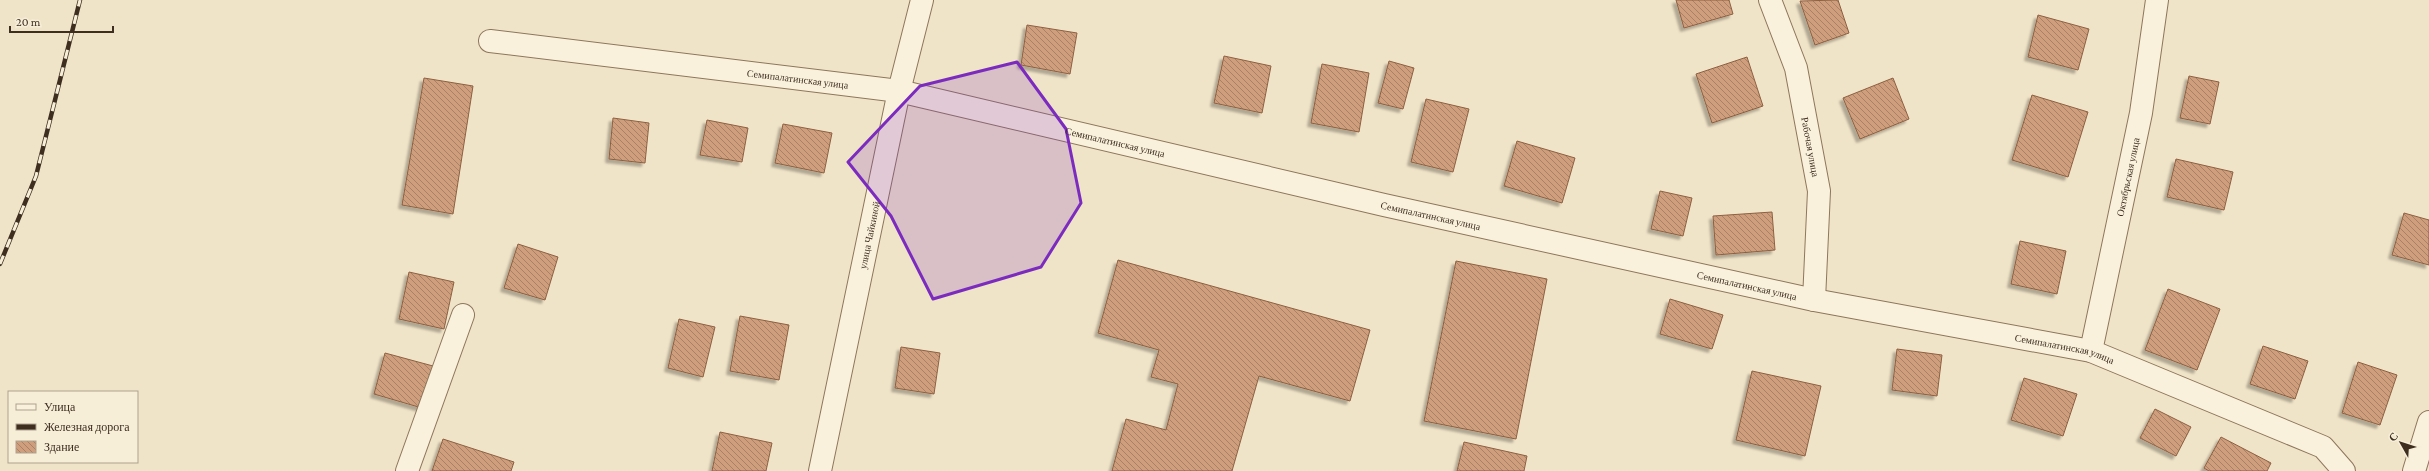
<svg xmlns="http://www.w3.org/2000/svg" width="2429" height="471" font-family="'Crimson Pro',serif">
<style>
.building{fill:url(#building-back-hatch);stroke:#8d5f41;filter:url(#shadow)}
.lines{fill:none;stroke-linecap:round;stroke-linejoin:round}
.minor-casing{stroke:#8d765c;stroke-width:24}
.minor{stroke:#faf1dc;stroke-width:22}
.rail-casing{stroke:#3d2e20;stroke-width:4.5}
.rail{stroke:#f7eed8;stroke-width:3;stroke-dasharray:9;stroke-linecap:butt}
.marked{fill:#7b2cbf;fill-opacity:0.2;stroke:#7b2cbf;stroke-width:3;stroke-linejoin:round}
.labels{text-anchor:middle;stroke-width:3;stroke-linejoin:round;paint-order:stroke}
.street-label{font-size:10px;fill:#3d2e20;stroke:#f7eed8}
</style>
<defs>
<pattern id="building-back-hatch" width="6" height="6" patternUnits="userSpaceOnUse"><rect width="6" height="6" fill="#cf9f7d"/><path d="M-1 5l2 2M0 0l6 6M5-1l2 2" fill="none" stroke="#a98266"/></pattern>
<filter id="shadow"><feDropShadow dx="-3.5" dy="3.5" stdDeviation="1" flood-color="#0004"/></filter>
</defs>
<rect width="100%" height="100%" fill="#f0e4c8"/>
<g class="building">
<path d="M 1676,0 L 1729,0 L 1733,14 L 1684,28 Z"/>
<path d="M 1838,0 L 1849,33 L 1815,45 L 1800,1 Z"/>
<path d="M 2038,15 L 2089,29 L 2078,70 L 2028,57 Z"/>
<path d="M 1027,25 L 1077,33 L 1070,74 L 1021,65 Z"/>
<path d="M 1224,56 L 1271,66 L 1262,113 L 1214,103 Z"/>
<path d="M 1747,57 L 1763,106 L 1712,123 L 1696,74 Z"/>
<path d="M 1389,61 L 1414,68 L 1403,109 L 1378,103 Z"/>
<path d="M 1322,64 L 1369,73 L 1359,132 L 1311,123 Z"/>
<path d="M 2189,76 L 2219,82 L 2210,124 L 2180,118 Z"/>
<path d="M 424,78 L 473,86 L 453,214 L 402,205 Z"/>
<path d="M 1893,78 L 1909,119 L 1860,139 L 1843,98 Z"/>
<path d="M 2032,95 L 2088,112 L 2068,177 L 2012,160 Z"/>
<path d="M 1426,99 L 1469,109 L 1453,172 L 1411,162 Z"/>
<path d="M 613,118 L 649,123 L 645,163 L 609,159 Z"/>
<path d="M 707,120 L 748,128 L 742,162 L 700,155 Z"/>
<path d="M 783,124 L 832,133 L 824,173 L 775,163 Z"/>
<path d="M 1517,141 L 1575,158 L 1562,203 L 1504,186 Z"/>
<path d="M 2176,159 L 2233,172 L 2224,210 L 2167,197 Z"/>
<path d="M 1660,191 L 1692,198 L 1683,236 L 1651,229 Z"/>
<path d="M 1772,212 L 1775,250 L 1716,255 L 1713,216 Z"/>
<path d="M 2404,213 L 2429,220 L 2429,265 L 2392,255 Z"/>
<path d="M 2020,241 L 2066,251 L 2057,294 L 2011,284 Z"/>
<path d="M 518,244 L 558,257 L 545,300 L 504,288 Z"/>
<path d="M 1118,260 L 1370,330 L 1350,401 L 1259,376 L 1232,471 L 1112,471 L 1126,419 L 1166,430 L 1178,384 L 1151,377 L 1159,350 L 1098,333 Z"/>
<path d="M 1456,261 L 1547,279 L 1516,439 L 1424,421 Z"/>
<path d="M 409,272 L 454,282 L 444,329 L 399,319 Z"/>
<path d="M 2168,289 L 2220,309 L 2197,370 L 2145,350 Z"/>
<path d="M 1670,299 L 1723,315 L 1712,349 L 1660,334 Z"/>
<path d="M 740,316 L 789,325 L 779,380 L 730,371 Z"/>
<path d="M 679,319 L 715,327 L 703,377 L 668,368 Z"/>
<path d="M 2263,346 L 2308,361 L 2295,399 L 2250,384 Z"/>
<path d="M 901,347 L 940,353 L 934,394 L 895,388 Z"/>
<path d="M 1897,349 L 1942,355 L 1937,396 L 1892,390 Z"/>
<path d="M 385,353 L 433,366 L 422,408 L 374,394 Z"/>
<path d="M 2358,362 L 2397,375 L 2380,425 L 2342,413 Z"/>
<path d="M 1752,371 L 1821,386 L 1805,456 L 1736,440 Z"/>
<path d="M 2024,378 L 2077,394 L 2063,436 L 2011,420 Z"/>
<path d="M 2155,409 L 2191,427 L 2176,456 L 2140,438 Z"/>
<path d="M 720,432 L 772,443 L 766,471 L 712,471 Z"/>
<path d="M 2221,437 L 2271,463 L 2267,471 L 2209,471 L 2204,468 Z"/>
<path d="M 443,439 L 514,462 L 511,471 L 432,471 Z"/>
<path d="M 1464,442 L 1527,456 L 1524,471 L 1457,471 Z"/>
</g>
<g class="lines">
<g class="minor-casing">
<g id="minor">
<path id="s1" d="M 1770,0 L 1796,68 L 1819,191 L 1814,300"/>
<path id="s2" d="M 490,41 L 899,91 L 1384,205 L 1814,300 L 2091,351 L 2323,447 L 2344,471"/>
<path id="s3" d="M 2091,351 L 2141,113 L 2157,0"/>
<path d="M 407,471 L 463,315"/>
<path id="s4" d="M 820,471 L 899,91 L 922,0"/>
<path d="M 2414,471 L 2429,422"/>
</g>
</g>
<use href="#minor" class="minor"/>
<g class="rail-casing">
<path id="rail" d="M 0,264 L 36,176 L 80,0"/>
</g>
<use href="#rail" class="rail"/>
</g>
<path class="marked" d="M 1017,62 L 1066,129 L 1081,203 L 1041,267 L 933,299 L 891,216 L 848,162 L 920,86 Z"/>
<g class="labels">
<g class="street-label">
<text dy="4" stroke="none"><textPath href="#s2" startOffset="310">Семипалатинская улица</textPath></text>
<text dy="4" stroke="none"><textPath href="#s2" startOffset="634">Семипалатинская улица</textPath></text>
<text dy="4" stroke="none"><textPath href="#s1" startOffset="153">Рабочая улица</textPath></text>
<text dy="4" stroke="none"><textPath href="#s3" startOffset="178">Октябрьская улица</textPath></text>
<text dy="4" stroke="none"><textPath href="#s2" startOffset="958">Семипалатинская улица</textPath></text>
<text dy="4" stroke="none"><textPath href="#s4" startOffset="241">улица Чайкиной</textPath></text>
<text dy="4" stroke="none"><textPath href="#s2" startOffset="1282">Семипалатинская улица</textPath></text>
<text dy="4" stroke="none"><textPath href="#s2" startOffset="1606">Семипалатинская улица</textPath></text>
</g>
</g>
<rect x="8" y="391" width="130" height="72" fill="#f7eed8" stroke="#ada18e"/>
<rect x="16" y="404" width="20" height="6" fill="#faf1dc" stroke="#ada18e"/>
<text x="44" y="411" font-size="12" fill="#3d2e20">Улица</text>
<rect x="16" y="424" width="20" height="6" fill="#3d2e20" stroke="#ada18e"/>
<text x="44" y="431" font-size="12" fill="#3d2e20">Железная дорога</text>
<rect x="16" y="441" width="20" height="12" fill="url(#building-back-hatch)" stroke="#ada18e"/>
<text x="44" y="451" font-size="12" fill="#3d2e20">Здание</text>
<g transform="translate(2401 443) rotate(309)" stroke="#f7eed8" stroke-width="3" paint-order="stroke">
<path d="M0-3L7 15L0 10L-7 15Z" fill="#3d2e20"/>
<text y="-6" font-size="11" font-weight="bold" text-anchor="middle" fill="#3d2e20">С</text>
</g>
<path d="M10 26v6h103v-6" fill="none" stroke="#3d2e20" stroke-width="2"/>
<text x="16" y="26" font-size="12" fill="#3d2e20" stroke="#f7eed8" stroke-width="3" paint-order="stroke">20 m</text>
</svg>
